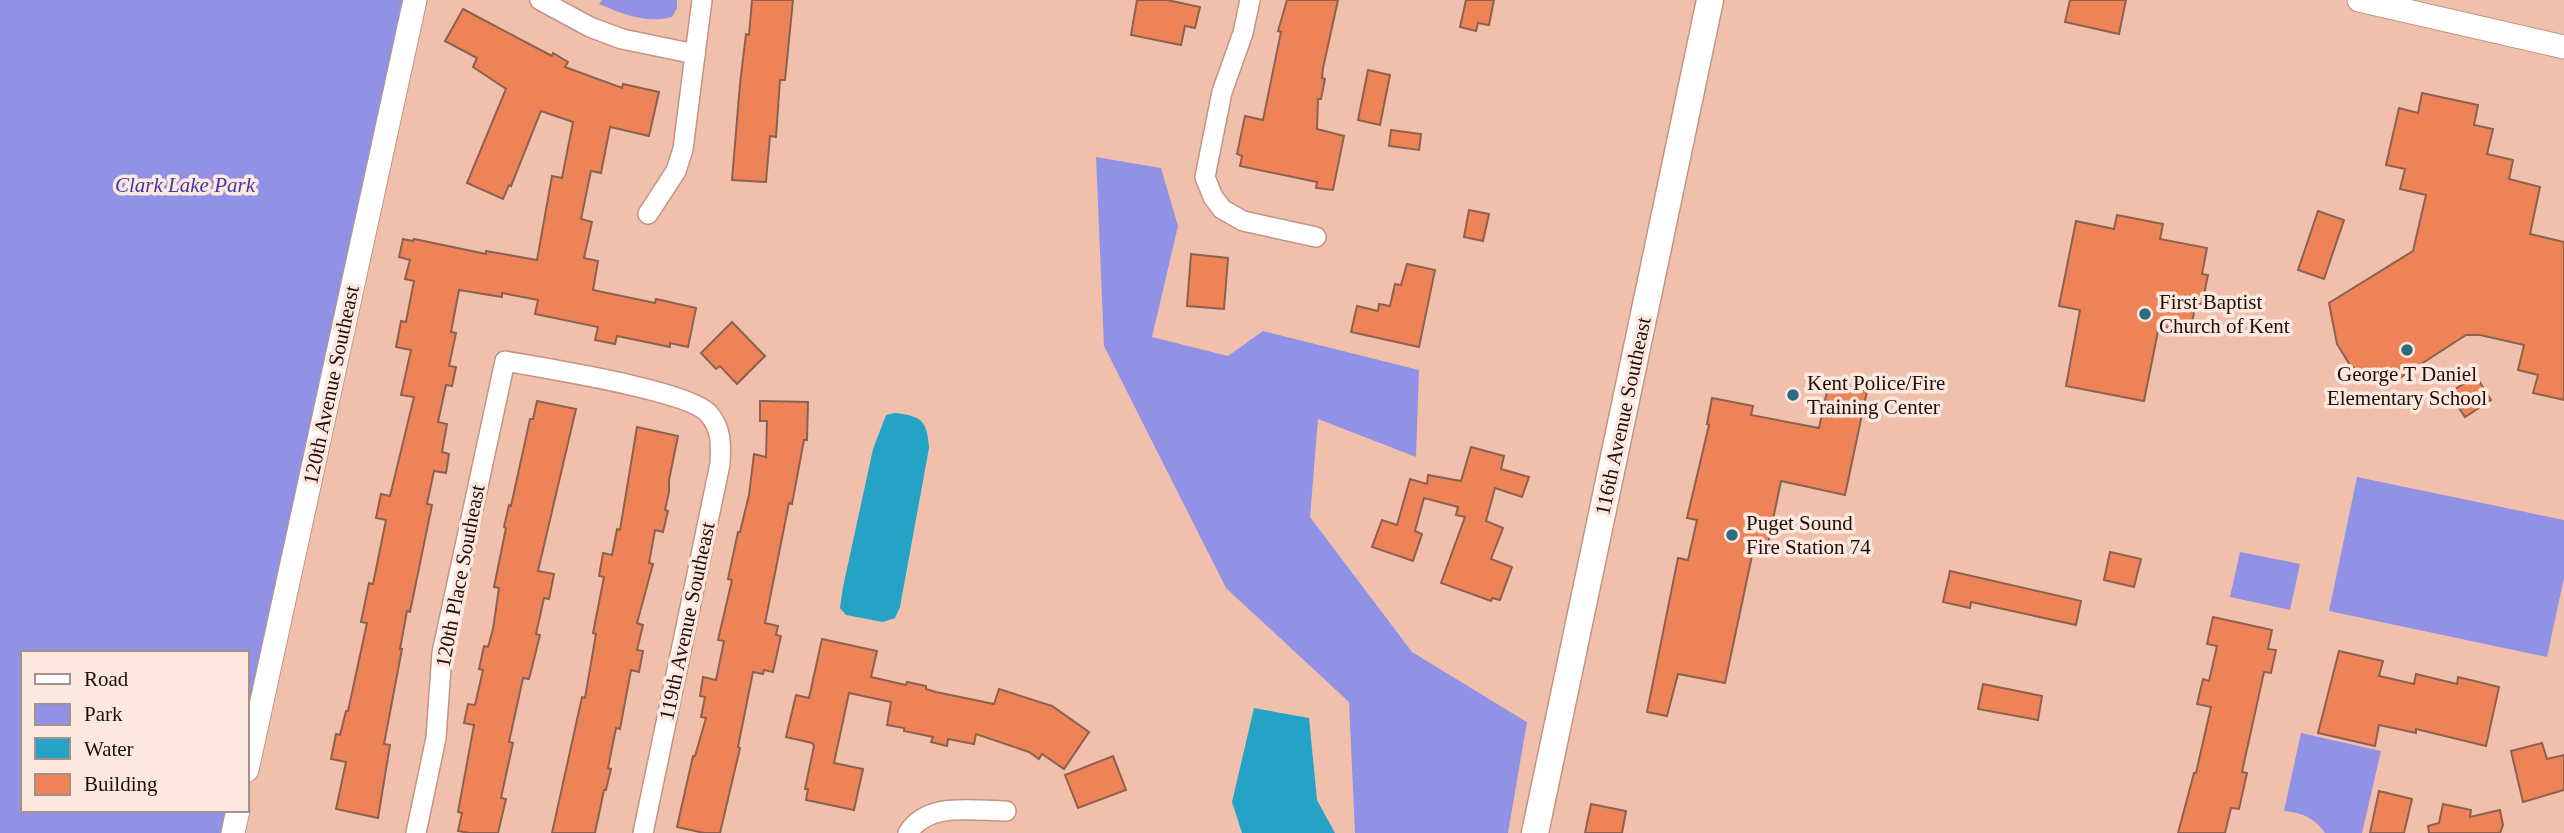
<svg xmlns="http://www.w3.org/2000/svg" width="2564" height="833" font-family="'Times New Roman',serif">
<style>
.green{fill:#9192e6}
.water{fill:#25a3c6}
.building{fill:#ed8357;stroke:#8d6150;stroke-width:2}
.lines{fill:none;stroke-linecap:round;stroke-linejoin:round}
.minor-casing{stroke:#c49482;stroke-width:22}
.tertiary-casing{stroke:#c49482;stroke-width:25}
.secondary-casing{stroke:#c49482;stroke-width:29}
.minor{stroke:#fff;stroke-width:19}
.tertiary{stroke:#fff;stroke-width:23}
.secondary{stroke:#fff;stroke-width:26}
.poi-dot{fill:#2c6c80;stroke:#fde8e0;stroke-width:2.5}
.labels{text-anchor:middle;stroke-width:7;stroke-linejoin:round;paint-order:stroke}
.park-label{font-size:21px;font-style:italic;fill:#4535a6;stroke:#fde8e0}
.poi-label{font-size:21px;fill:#1f0f08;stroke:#fde8e0;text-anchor:start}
.street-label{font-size:21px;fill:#1f0f08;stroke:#fde8e0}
</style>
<rect width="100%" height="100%" fill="#f1c0ad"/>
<g class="green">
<path d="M 0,0 L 415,0 L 247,770 L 247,653 L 23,653 L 23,810 L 238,810 L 233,833 L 0,833 Z"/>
<path d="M 602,0 L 677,0 L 677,8 L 672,17 C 646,24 623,14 599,4 Z"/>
<path d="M 1096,157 L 1161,168 L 1178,226 L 1152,337 L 1228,356 L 1263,331 L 1419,370 L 1416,457 L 1318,419 L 1310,517 L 1412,652 L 1527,722 L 1508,833 L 1355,833 L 1349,702 L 1226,588 L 1104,346 Z"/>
<path d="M 2357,477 L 2564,520 L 2564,578 L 2547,657 L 2329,611 Z"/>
<path d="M 2240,552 L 2300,564 L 2290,610 L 2230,597 Z"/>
<path d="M 2301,733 L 2381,751 L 2362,833 L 2325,833 C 2315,818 2301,812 2284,811 Z"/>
</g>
<g class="water">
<path d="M 895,413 C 922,416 927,421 929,448 L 900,607 L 895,618 L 883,622 L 846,615 L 840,608 L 843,587 L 873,449 L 886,415 Z"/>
<path d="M 1254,708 L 1309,718 L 1317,800 L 1335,833 L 1242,833 L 1232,802 Z"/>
</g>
<g class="building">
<path d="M 752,0 L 793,0 L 785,80 L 780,80 L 776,137 L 770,136 L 766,182 L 732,180 L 740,84 L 746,34 L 749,35 Z"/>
<path d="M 1137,0 L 1167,0 L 1200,7 L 1195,28 L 1185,26 L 1181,45 L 1131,35 Z"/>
<path d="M 1287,0 L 1338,0 L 1323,68 L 1322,78 L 1325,79 L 1321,99 L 1318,99 L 1317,129 L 1344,136 L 1333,190 L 1316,188 L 1317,182 L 1240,166 L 1242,156 L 1237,154 L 1245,116 L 1263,120 L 1281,32 L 1278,31 Z"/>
<path d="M 1466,0 L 1494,0 L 1489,25 L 1478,23 L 1476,31 L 1460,27 Z"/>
<path d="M 2070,0 L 2126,0 L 2119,34 L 2065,22 Z"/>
<path d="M 463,9 L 552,56 L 553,53 L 568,62 L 565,67 L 622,88 L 623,84 L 659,92 L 649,136 L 610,127 L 601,173 L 591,171 L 581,219 L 592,222 L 584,258 L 598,261 L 593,290 L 655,303 L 656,299 L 696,308 L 688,347 L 670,343 L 670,347 L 617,336 L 615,344 L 595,340 L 598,327 L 535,314 L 538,300 L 502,293 L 502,297 L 459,290 L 451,332 L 456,333 L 449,366 L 456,367 L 452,386 L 446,385 L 438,422 L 447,424 L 442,452 L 449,454 L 446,473 L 434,471 L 427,504 L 432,505 L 410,612 L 407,611 L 400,649 L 402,649 L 384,744 L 390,745 L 378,818 L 336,809 L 346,762 L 331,759 L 336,734 L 340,735 L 346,711 L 348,711 L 367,623 L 361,622 L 369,583 L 373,584 L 386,520 L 376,518 L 381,494 L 390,496 L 414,397 L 401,395 L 411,350 L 396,347 L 401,321 L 406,322 L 414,281 L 405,279 L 410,260 L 399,257 L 403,239 L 413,241 L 414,239 L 486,254 L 486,251 L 537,260 L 552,176 L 562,178 L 573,122 L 541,111 L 511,186 L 509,185 L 503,199 L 467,183 L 506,89 L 473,67 L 477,58 L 445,41 Z"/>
<path d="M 1368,70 L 1390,75 L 1380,125 L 1358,120 Z"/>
<path d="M 2422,93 L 2478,105 L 2474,125 L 2493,129 L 2487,154 L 2513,160 L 2509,179 L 2540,187 L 2530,234 L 2564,242 L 2564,400 L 2533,393 L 2538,375 L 2518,370 L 2524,345 L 2480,335 L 2466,335 L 2384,388 L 2350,365 L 2337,344 L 2329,303 L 2413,251 L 2426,195 L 2400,189 L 2405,169 L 2386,165 L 2399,108 L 2418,113 Z"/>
<path d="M 1391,130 L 1421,134 L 1419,150 L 1389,146 Z"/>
<path d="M 1469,210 L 1489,214 L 1483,241 L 1464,237 Z"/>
<path d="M 2318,211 L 2344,220 L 2324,279 L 2298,270 Z"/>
<path d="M 2117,215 L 2163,224 L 2160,239 L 2207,248 L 2202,274 L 2208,275 L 2202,304 L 2196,303 L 2190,332 L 2159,326 L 2144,401 L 2066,386 L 2080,310 L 2059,306 L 2076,221 L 2114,229 Z"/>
<path d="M 1191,254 L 1228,258 L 1224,309 L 1187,306 Z"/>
<path d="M 1407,264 L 1435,270 L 1419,347 L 1351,332 L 1357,306 L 1378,311 L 1379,304 L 1390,306 L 1395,284 L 1401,285 Z"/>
<path d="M 732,322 L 765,356 L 737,384 L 720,366 L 716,369 L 701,353 Z"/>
<path d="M 2476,376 L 2491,400 L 2465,417 L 2449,393 Z"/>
<path d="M 1829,382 L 1867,391 L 1845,495 L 1781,481 L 1766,553 L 1753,551 L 1725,683 L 1678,674 L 1667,716 L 1647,712 L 1678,558 L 1688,560 L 1697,520 L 1687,518 L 1709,425 L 1707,424 L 1712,398 L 1753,406 L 1751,415 L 1819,428 Z"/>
<path d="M 537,401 L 576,409 L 538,571 L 554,574 L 549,599 L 544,598 L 536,634 L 540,635 L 529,679 L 523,678 L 509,742 L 513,743 L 501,798 L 506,799 L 498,833 L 469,833 L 458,831 L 462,813 L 458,812 L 474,725 L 464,723 L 468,704 L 475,705 L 483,670 L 479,669 L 484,646 L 488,647 L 493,629 L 499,588 L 494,587 L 506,528 L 504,527 L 509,505 L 511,506 L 530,419 L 533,419 Z"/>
<path d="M 760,401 L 808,402 L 807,440 L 804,440 L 792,504 L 789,503 L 765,623 L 778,626 L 776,635 L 781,636 L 773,672 L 764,670 L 763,674 L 753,672 L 738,747 L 740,748 L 720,833 L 704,833 L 677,827 L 693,756 L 695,756 L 706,718 L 701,717 L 705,697 L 700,696 L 703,677 L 716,680 L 724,641 L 718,640 L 732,580 L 728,579 L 738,532 L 740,532 L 749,495 L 754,454 L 766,457 L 767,421 L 760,421 Z"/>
<path d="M 637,427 L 678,436 L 669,480 L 669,492 L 665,510 L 668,511 L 663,532 L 655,530 L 649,563 L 653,564 L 637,623 L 643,625 L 637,650 L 643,651 L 639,672 L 631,670 L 620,729 L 616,728 L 608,768 L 611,769 L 606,790 L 604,790 L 595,833 L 552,833 L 582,697 L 585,698 L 596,634 L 593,633 L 604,577 L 599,576 L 603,553 L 612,555 L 617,529 L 620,530 Z"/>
<path d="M 1471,447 L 1504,456 L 1501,469 L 1529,477 L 1522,497 L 1495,488 L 1486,521 L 1503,528 L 1491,559 L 1512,567 L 1500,600 L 1492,598 L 1491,601 L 1441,583 L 1465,517 L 1456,515 L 1458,507 L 1424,498 L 1415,531 L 1422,534 L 1413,561 L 1372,547 L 1382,520 L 1397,525 L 1410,479 L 1427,484 L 1428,475 L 1461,481 Z"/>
<path d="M 2110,552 L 2141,559 L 2134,587 L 2104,580 Z"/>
<path d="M 1950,571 L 2081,601 L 2076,625 L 1971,602 L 1970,608 L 1943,602 Z"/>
<path d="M 2213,617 L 2272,630 L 2268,649 L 2276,650 L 2271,673 L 2264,672 L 2242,772 L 2247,773 L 2239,809 L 2231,808 L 2225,833 L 2178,833 L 2194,773 L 2196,773 L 2211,707 L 2197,704 L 2203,679 L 2209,681 L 2217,646 L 2207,644 Z"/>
<path d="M 822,639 L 877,651 L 871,677 L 906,685 L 907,682 L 926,686 L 926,689 L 936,692 L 994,704 L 999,689 L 1052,706 L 1089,732 L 1064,769 L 1042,754 L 1039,759 L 1029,752 L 976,734 L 974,744 L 948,739 L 947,746 L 931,742 L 933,737 L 904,731 L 904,728 L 887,725 L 891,702 L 849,693 L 834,763 L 863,769 L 854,810 L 806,800 L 808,789 L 805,789 L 814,746 L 812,743 L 786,737 L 796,695 L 809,698 Z"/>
<path d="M 2339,651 L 2383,661 L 2379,676 L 2414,684 L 2416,674 L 2457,684 L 2458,677 L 2499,687 L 2486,746 L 2416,729 L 2416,733 L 2379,725 L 2375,746 L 2318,733 Z"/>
<path d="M 1983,684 L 2042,696 L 2038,720 L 1978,709 Z"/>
<path d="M 2542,743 L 2547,759 L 2564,755 L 2564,790 L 2523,802 L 2511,751 Z"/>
<path d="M 1113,756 L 1126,790 L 1078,808 L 1065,775 Z"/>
<path d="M 2379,791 L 2412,799 L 2404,833 L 2370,833 Z"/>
<path d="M 1591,804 L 1626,811 L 1622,833 L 1585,833 Z"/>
<path d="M 2443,804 L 2471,810 L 2470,817 L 2500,810 L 2503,825 L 2500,833 L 2429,833 L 2428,826 L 2439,823 Z"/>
</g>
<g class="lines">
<g class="minor-casing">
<g id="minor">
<path d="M 540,0 L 590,27 L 622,39 L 695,54"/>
<path d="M 1250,0 L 1243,33 L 1222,92 L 1205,177 L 1213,197 L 1222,209 L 1243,221 L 1316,237"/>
<path d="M 648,214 L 676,171 L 683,149 L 702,0"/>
<path d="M 416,833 L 436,738 L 442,653 L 505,361 C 542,368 687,390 708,413 C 722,428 721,445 720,464 L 643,833"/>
<path d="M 908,833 C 928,801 973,811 1006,811"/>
</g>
</g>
<g class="tertiary-casing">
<g id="tertiary">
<path d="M 2359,0 L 2564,47"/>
<path d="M 247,770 L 415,0"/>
<path d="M 233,833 L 238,810"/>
</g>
</g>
<g class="secondary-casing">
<path id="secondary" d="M 1535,833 L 1710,0"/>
</g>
<use href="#minor" class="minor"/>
<use href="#tertiary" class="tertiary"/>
<use href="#secondary" class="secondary"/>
</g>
<g class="poi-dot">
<circle cx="2145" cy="314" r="7"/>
<circle cx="2407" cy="350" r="7"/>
<circle cx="1793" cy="395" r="7"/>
<circle cx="1732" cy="535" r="7"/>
</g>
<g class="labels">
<g class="park-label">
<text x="185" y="192">Clark Lake Park</text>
</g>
<g class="poi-label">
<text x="2159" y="309">First Baptist<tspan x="2159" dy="24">Church of Kent</tspan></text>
<text x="2407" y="381" text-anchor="middle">George T Daniel<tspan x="2407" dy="24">Elementary School</tspan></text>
<text x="1807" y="390">Kent Police/Fire<tspan x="1807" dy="24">Training Center</tspan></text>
<text x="1746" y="530">Puget Sound<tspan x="1746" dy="24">Fire Station 74</tspan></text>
</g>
<g class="street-label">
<text transform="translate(331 385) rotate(-78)" y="7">120th Avenue Southeast</text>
<text transform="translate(1623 416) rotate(-78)" y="7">116th Avenue Southeast</text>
<text transform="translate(460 576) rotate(-79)" y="7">120th Place Southeast</text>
<text transform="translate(687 621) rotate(-78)" y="7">119th Avenue Southeast</text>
</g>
</g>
<rect x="21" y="651" width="228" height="161" fill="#fde8e0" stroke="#a4918a" stroke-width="2"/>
<rect x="35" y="674" width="35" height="10" fill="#ffffff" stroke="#a4918a" stroke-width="2"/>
<text x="84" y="686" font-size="21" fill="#1f0f08">Road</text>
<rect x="35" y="704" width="35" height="21" fill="#9192e6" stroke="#a4918a" stroke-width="2"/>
<text x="84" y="721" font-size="21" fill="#1f0f08">Park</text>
<rect x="35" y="738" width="35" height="21" fill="#25a3c6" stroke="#a4918a" stroke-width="2"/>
<text x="84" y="756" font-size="21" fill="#1f0f08">Water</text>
<rect x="35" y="774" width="35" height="21" fill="#ed8357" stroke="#a4918a" stroke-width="2"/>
<text x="84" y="791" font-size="21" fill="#1f0f08">Building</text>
</svg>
